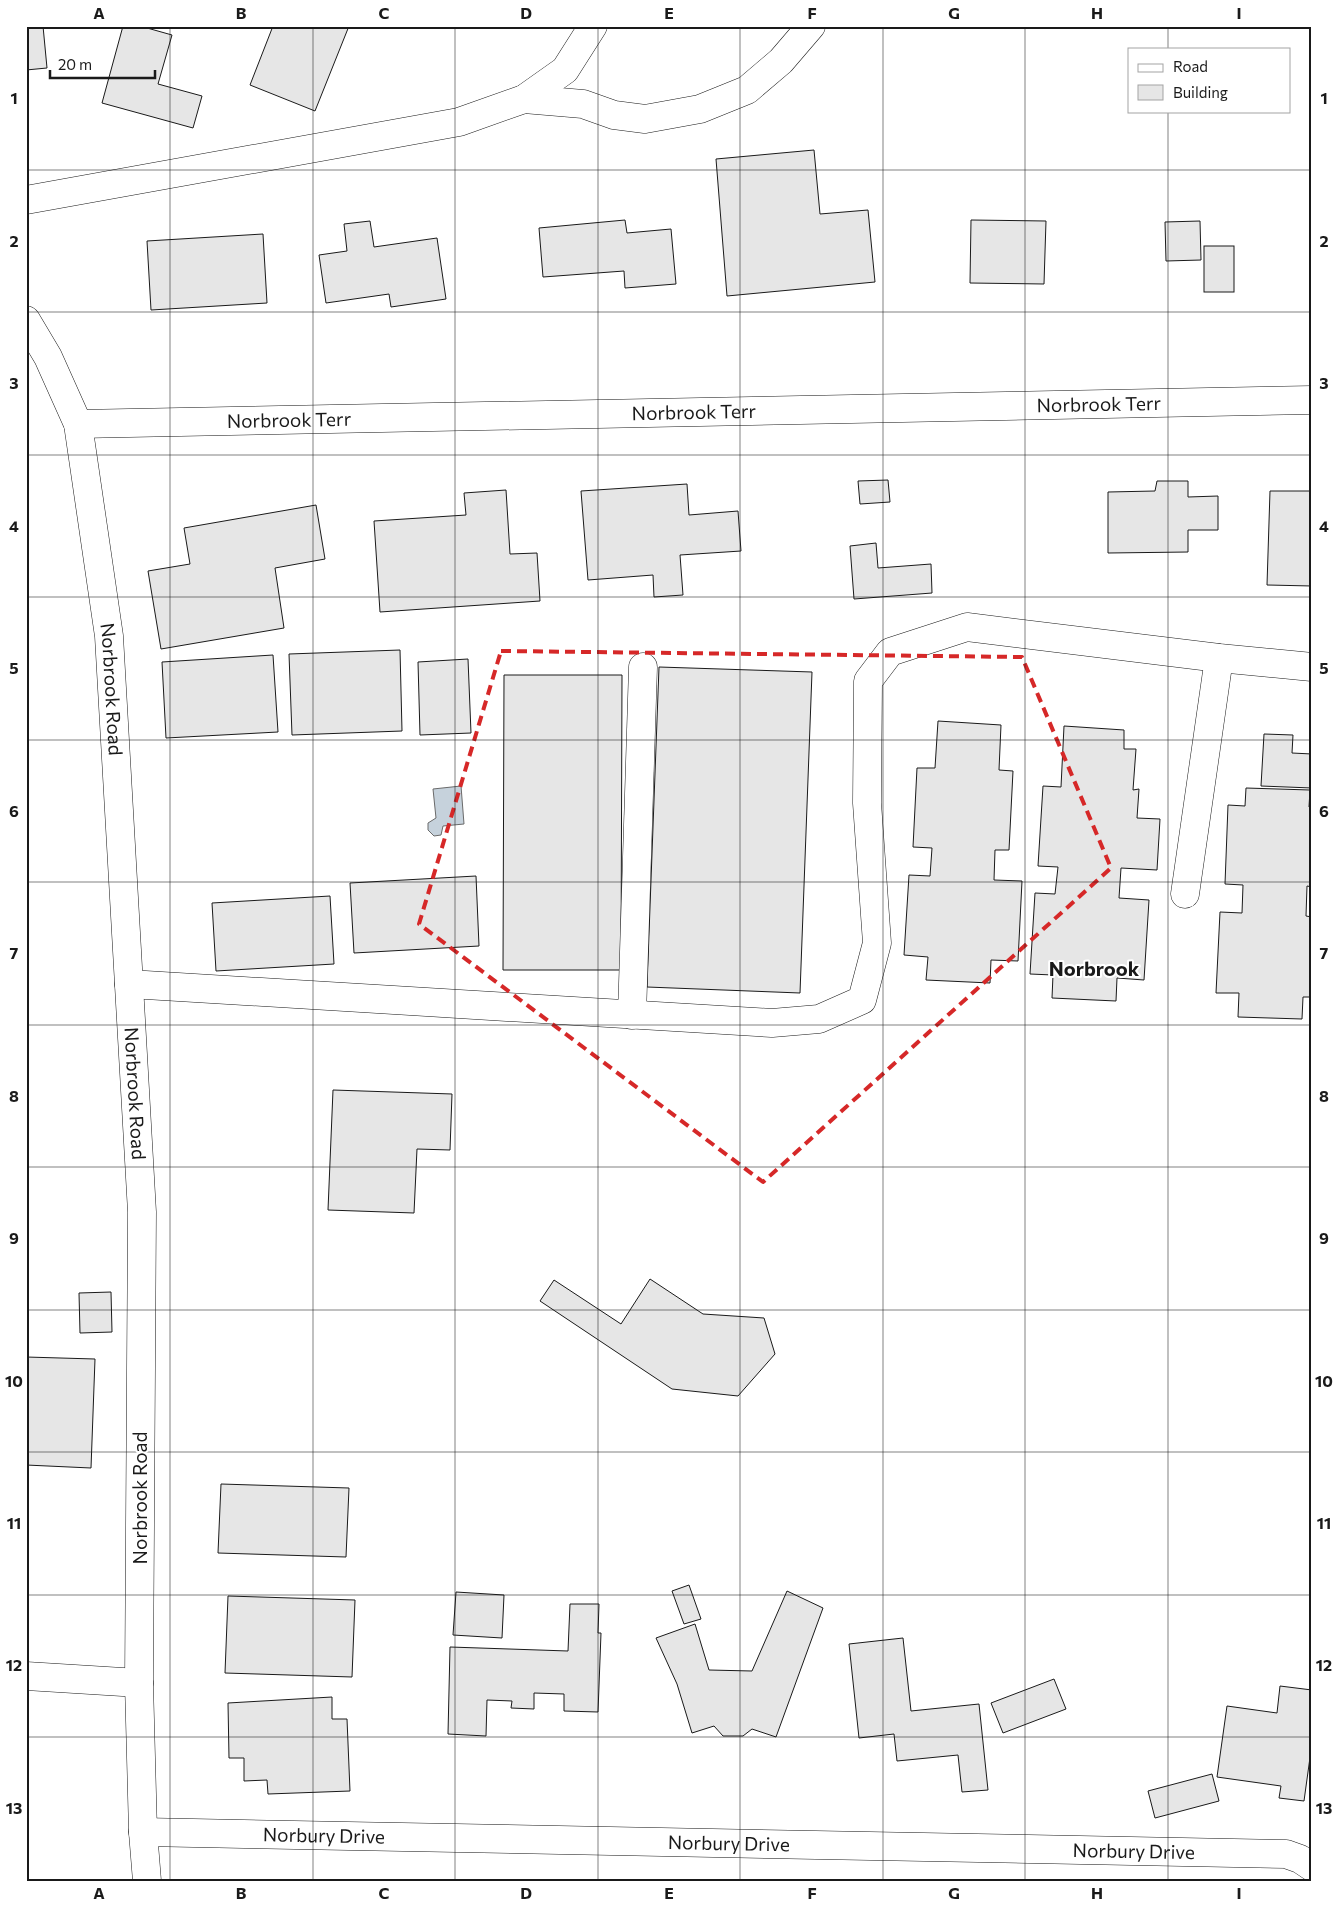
<svg xmlns="http://www.w3.org/2000/svg" width="1338" height="1907" font-family="Commissioner,sans-serif">
<style>
.water{fill:#c6d2dc;stroke:#6a6a6a}
.building{fill:#e6e6e6;stroke:#1a1a1a}
.lines{fill:none;stroke-linecap:round;stroke-linejoin:round}
.minor-casing{stroke:#1a1a1a;stroke-width:29}
.minor{stroke:#fff;stroke-width:28}
.marked{fill:none;stroke:#d62828;stroke-width:4;stroke-dasharray:10 6;stroke-linejoin:round}
.grid{fill:none;stroke:#1a1a1a;stroke-width:1;stroke-opacity:0.55}
.labels{text-anchor:middle;stroke-width:4;stroke-linejoin:round;paint-order:stroke}
.street-label{font-size:19px;fill:#1a1a1a;stroke:#fff}
.neighbourhood-label{font-size:20px;font-weight:bold;fill:#1a1a1a;stroke:#fff}
.neatline{fill:none;stroke:#1a1a1a;stroke-width:2}
.grid-label{font-size:16px;text-anchor:middle;font-weight:bold;fill:#1a1a1a}
</style>
<rect width="100%" height="100%" fill="#fff"/>
<path class="water" d="M 461,786 L 464,824 L 443,826 L 441,835 L 434,836 L 428,830 L 428,823 L 436,818 L 433,789 Z"/>
<g class="building">
<path d="M 26,26 L 43,26 L 47,68 L 26,70 Z"/>
<path d="M 123,26 L 140,26 L 172,35 L 158,84 L 202,96 L 193,128 L 102,103 Z"/>
<path d="M 273,26 L 349,26 L 315,111 L 250,85 Z"/>
<path d="M 814,150 L 820,214 L 868,210 L 875,282 L 727,296 L 716,159 Z"/>
<path d="M 625,220 L 627,233 L 671,229 L 676,284 L 625,288 L 624,271 L 543,277 L 539,228 Z"/>
<path d="M 971,220 L 1046,221 L 1044,284 L 970,283 Z"/>
<path d="M 370,221 L 374,247 L 437,238 L 446,299 L 391,307 L 389,294 L 326,303 L 319,255 L 347,251 L 344,224 Z"/>
<path d="M 1200,221 L 1201,260 L 1166,261 L 1165,222 Z"/>
<path d="M 263,234 L 267,303 L 151,310 L 147,241 Z"/>
<rect x="1204" y="246" width="30" height="46"/>
<path d="M 1311,465 L 1312,586 L 1267,585 L 1270,491 L 1310,491 Z"/>
<path d="M 888,480 L 890,502 L 860,504 L 858,481 Z"/>
<path d="M 1157,481 L 1188,481 L 1188,497 L 1218,496 L 1218,530 L 1188,530 L 1188,552 L 1108,553 L 1108,492 L 1155,491 Z"/>
<path d="M 687,484 L 689,515 L 738,511 L 741,551 L 680,555 L 683,595 L 654,597 L 653,575 L 588,580 L 581,491 Z"/>
<path d="M 506,490 L 510,554 L 537,553 L 540,601 L 380,612 L 374,521 L 466,515 L 464,493 Z"/>
<path d="M 316,505 L 325,559 L 275,568 L 284,628 L 161,649 L 148,571 L 190,564 L 184,528 Z"/>
<path d="M 876,543 L 878,568 L 931,564 L 932,593 L 854,599 L 850,546 Z"/>
<path d="M 400,650 L 402,731 L 292,735 L 289,654 Z"/>
<path d="M 273,655 L 278,732 L 166,738 L 162,662 Z"/>
<path d="M 468,659 L 471,733 L 420,735 L 418,662 Z"/>
<path d="M 659,667 L 812,672 L 800,993 L 647,987 Z"/>
<path d="M 504,675 L 622,675 L 621,970 L 503,970 Z"/>
<path d="M 938,721 L 1001,725 L 999,770 L 1013,771 L 1009,850 L 995,850 L 994,880 L 1022,881 L 1018,961 L 991,960 L 990,983 L 926,980 L 928,957 L 904,955 L 909,875 L 930,876 L 932,848 L 913,847 L 917,768 L 935,768 Z"/>
<path d="M 1064,726 L 1124,730 L 1124,749 L 1136,749 L 1133,790 L 1139,789 L 1137,818 L 1160,819 L 1157,870 L 1121,868 L 1119,898 L 1149,900 L 1144,980 L 1117,978 L 1116,1001 L 1052,998 L 1053,975 L 1030,974 L 1035,893 L 1055,894 L 1058,867 L 1038,866 L 1043,786 L 1061,787 Z"/>
<path d="M 1264,734 L 1293,735 L 1292,753 L 1312,754 L 1312,788 L 1261,786 Z"/>
<path d="M 1246,788 L 1310,790 L 1309,807 L 1312,807 L 1312,887 L 1307,886 L 1306,916 L 1312,917 L 1312,997 L 1303,997 L 1302,1019 L 1238,1017 L 1239,993 L 1216,993 L 1220,912 L 1242,913 L 1243,885 L 1225,884 L 1228,805 L 1245,806 Z"/>
<path d="M 476,876 L 479,946 L 354,953 L 350,883 Z"/>
<path d="M 330,896 L 334,964 L 216,971 L 212,903 Z"/>
<path d="M 333,1090 L 452,1094 L 450,1150 L 417,1149 L 414,1213 L 328,1210 Z"/>
<path d="M 650,1279 L 703,1314 L 764,1318 L 775,1354 L 738,1396 L 672,1389 L 540,1301 L 554,1280 L 621,1324 Z"/>
<path d="M 111,1292 L 112,1332 L 80,1333 L 79,1293 Z"/>
<path d="M 26,1357 L 95,1359 L 91,1468 L 26,1465 Z"/>
<path d="M 221,1484 L 349,1488 L 346,1557 L 218,1553 Z"/>
<path d="M 689,1585 L 701,1619 L 684,1624 L 672,1591 Z"/>
<path d="M 787,1591 L 823,1608 L 776,1737 L 752,1729 L 743,1736 L 723,1736 L 714,1726 L 692,1733 L 677,1684 L 656,1638 L 695,1624 L 709,1670 L 752,1671 Z"/>
<path d="M 456,1592 L 504,1595 L 502,1638 L 453,1635 Z"/>
<path d="M 228,1596 L 355,1600 L 352,1677 L 225,1673 Z"/>
<path d="M 570,1604 L 599,1604 L 598,1633 L 601,1633 L 598,1712 L 564,1711 L 564,1694 L 534,1693 L 534,1709 L 511,1708 L 512,1701 L 487,1700 L 486,1736 L 448,1734 L 450,1647 L 568,1651 Z"/>
<path d="M 903,1638 L 911,1711 L 979,1704 L 988,1790 L 962,1792 L 958,1755 L 897,1761 L 894,1734 L 859,1738 L 849,1644 Z"/>
<path d="M 1054,1679 L 1066,1709 L 1003,1733 L 991,1703 Z"/>
<path d="M 1280,1686 L 1312,1690 L 1312,1743 L 1304,1801 L 1279,1798 L 1281,1786 L 1217,1777 L 1227,1706 L 1277,1713 Z"/>
<path d="M 332,1697 L 332,1719 L 347,1719 L 350,1791 L 268,1794 L 267,1780 L 244,1781 L 244,1758 L 229,1758 L 228,1703 Z"/>
<path d="M 1212,1774 L 1219,1801 L 1155,1818 L 1148,1791 Z"/>
</g>
<g class="lines">
<g class="minor-casing">
<g id="minor">
<path d="M 524,99 L 583,104 L 614,115 L 645,119 L 700,109 L 747,90 L 781,61 L 811,26"/>
<path d="M 26,200 L 459,122 L 524,99 L 565,70 L 593,26"/>
<path id="s1" d="M 26,320 L 48,357 L 78,424 L 109,636 L 142,1212 L 139,1683 L 143,1832 L 147,1881"/>
<path id="s2" d="M 78,424 L 1312,400"/>
<path d="M 1185,894 L 1219,658"/>
<path d="M 129,984 L 772,1023 L 819,1019 L 862,1000 L 877,943 L 867,803 L 868,681 L 890,652 L 967,627 L 1219,658 L 1312,667"/>
<path d="M 632,1015 L 643,667"/>
<path d="M 26,1676 L 139,1683"/>
<path id="s3" d="M 143,1832 L 1286,1854 L 1300,1859 L 1312,1867"/>
</g>
</g>
<use href="#minor" class="minor"/>
</g>
<path class="marked" d="M 501,651 L 1022,657 L 1111,868 L 763,1182 L 419,924 Z"/>
<path class="grid" d="M 170,26 L 170,1881M 313,26 L 313,1881M 455,26 L 455,1881M 598,26 L 598,1881M 740,26 L 740,1881M 883,26 L 883,1881M 1025,26 L 1025,1881M 1168,26 L 1168,49M 1168,111 L 1168,1881M 26,170 L 1312,170M 26,312 L 1312,312M 26,455 L 1312,455M 26,597 L 1312,597M 26,740 L 1312,740M 26,882 L 1312,882M 26,1025 L 1312,1025M 26,1167 L 1312,1167M 26,1310 L 1312,1310M 26,1452 L 1312,1452M 26,1595 L 1312,1595M 26,1737 L 1312,1737"/>
<g class="labels">
<g class="street-label">
<text dy="7" stroke="none"><textPath href="#s2" startOffset="1021">Norbrook Terr</textPath></text>
<text dy="7" stroke="none"><textPath href="#s2" startOffset="616">Norbrook Terr</textPath></text>
<text dy="7" stroke="none"><textPath href="#s2" startOffset="211">Norbrook Terr</textPath></text>
<text dy="7" stroke="none"><textPath href="#s1" startOffset="384">Norbrook Road</textPath></text>
<text dy="7" stroke="none"><textPath href="#s1" startOffset="789">Norbrook Road</textPath></text>
<text transform="translate(140 1498) rotate(-90)" y="7">Norbrook Road</text>
<text dy="7" stroke="none"><textPath href="#s3" startOffset="181">Norbury Drive</textPath></text>
<text dy="7" stroke="none"><textPath href="#s3" startOffset="586">Norbury Drive</textPath></text>
<text dy="7" stroke="none"><textPath href="#s3" startOffset="991">Norbury Drive</textPath></text>
</g>
<g class="neighbourhood-label">
<text x="1094" y="976">Norbrook</text>
</g>
</g>
<rect width="1338" height="1907" fill="none" stroke="#ffffff" stroke-width="55"/>
<rect x="1128" y="48" width="162" height="65" fill="#ffffff" stroke="#a3a3a3"/>
<rect x="1138" y="64" width="25" height="8" fill="#ffffff" stroke="#a3a3a3"/>
<text x="1173" y="72" font-size="15" fill="#1a1a1a">Road</text>
<rect x="1138" y="85" width="25" height="15" fill="#e6e6e6" stroke="#a3a3a3"/>
<text x="1173" y="98" font-size="15" fill="#1a1a1a">Building</text>
<path d="M50 70v8h105v-8" fill="none" stroke="#1a1a1a" stroke-width="2.5"/>
<text x="58" y="70" font-size="15" fill="#1a1a1a" stroke="#ffffff" stroke-width="4" paint-order="stroke">20 m</text>
<rect x="28" y="28" width="1282" height="1852" class="neatline"/>
<g class="grid-label">
<text x="99" y="19">A</text>
<text x="241" y="19">B</text>
<text x="384" y="19">C</text>
<text x="526" y="19">D</text>
<text x="669" y="19">E</text>
<text x="812" y="19">F</text>
<text x="954" y="19">G</text>
<text x="1097" y="19">H</text>
<text x="1239" y="19">I</text>
<text x="14" y="104">1</text>
<text x="1324" y="104">1</text>
<text x="14" y="247">2</text>
<text x="1324" y="247">2</text>
<text x="14" y="389">3</text>
<text x="1324" y="389">3</text>
<text x="14" y="532">4</text>
<text x="1324" y="532">4</text>
<text x="14" y="674">5</text>
<text x="1324" y="674">5</text>
<text x="14" y="817">6</text>
<text x="1324" y="817">6</text>
<text x="14" y="959">7</text>
<text x="1324" y="959">7</text>
<text x="14" y="1102">8</text>
<text x="1324" y="1102">8</text>
<text x="14" y="1244">9</text>
<text x="1324" y="1244">9</text>
<text x="14" y="1387">10</text>
<text x="1324" y="1387">10</text>
<text x="14" y="1529">11</text>
<text x="1324" y="1529">11</text>
<text x="14" y="1671">12</text>
<text x="1324" y="1671">12</text>
<text x="14" y="1814">13</text>
<text x="1324" y="1814">13</text>
<text x="99" y="1899">A</text>
<text x="241" y="1899">B</text>
<text x="384" y="1899">C</text>
<text x="526" y="1899">D</text>
<text x="669" y="1899">E</text>
<text x="812" y="1899">F</text>
<text x="954" y="1899">G</text>
<text x="1097" y="1899">H</text>
<text x="1239" y="1899">I</text>
</g>
</svg>
